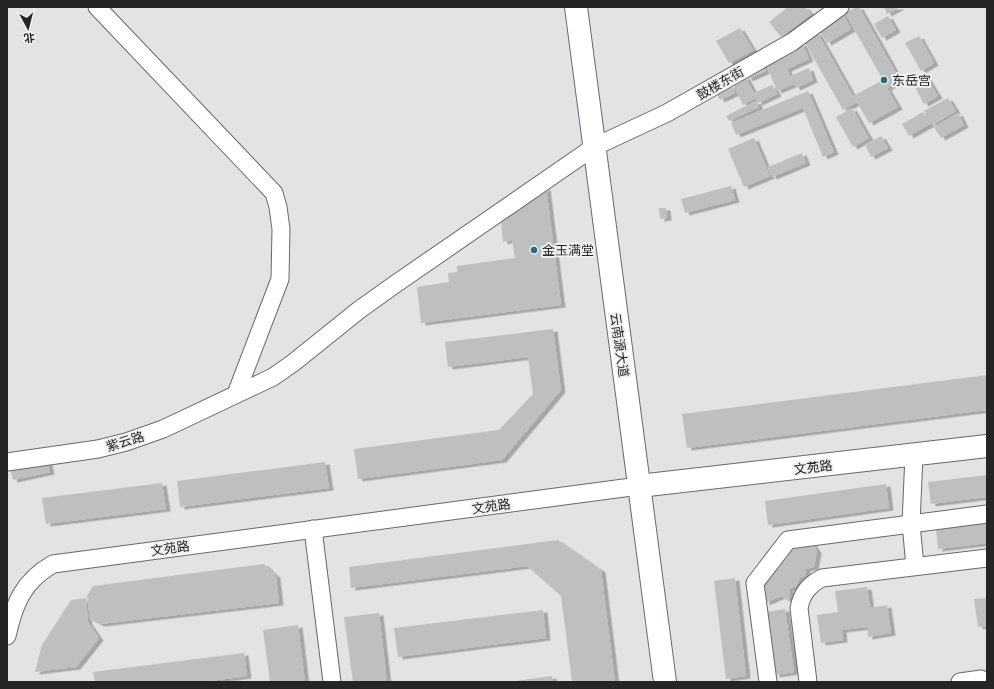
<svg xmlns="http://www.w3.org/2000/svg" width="994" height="689" font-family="'Sofia Sans Condensed','Noto Sans SC',sans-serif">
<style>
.building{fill:#bebfc1;filter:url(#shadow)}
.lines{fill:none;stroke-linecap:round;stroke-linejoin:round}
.minor-casing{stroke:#67696a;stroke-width:19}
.major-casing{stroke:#67696a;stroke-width:24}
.minor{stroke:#fff;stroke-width:17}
.major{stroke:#fff;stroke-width:22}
.poi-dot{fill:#296b7e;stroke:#eef0f1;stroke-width:1.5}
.labels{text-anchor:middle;stroke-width:4;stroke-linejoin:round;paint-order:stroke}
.poi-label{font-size:13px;fill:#252526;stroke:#eef0f1;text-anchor:start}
.street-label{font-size:13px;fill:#252526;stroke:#eef0f1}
</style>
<defs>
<filter id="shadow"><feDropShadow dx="4.5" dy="2.5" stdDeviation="0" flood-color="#0004"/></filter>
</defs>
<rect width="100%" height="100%" fill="#e1e3e4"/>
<g class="building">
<path d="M 788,7 L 805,7 L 811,14 L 781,37 L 769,22 Z"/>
<path d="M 857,7 L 859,7 L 900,80 L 887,88 L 898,107 L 869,123 L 857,102 L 843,110 L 803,39 L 817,32 L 853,96 L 883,80 L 845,13 Z"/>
<path d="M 884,7 L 900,7 L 887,14 Z"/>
<path d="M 842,12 L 851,29 L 827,43 L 817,26 Z"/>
<path d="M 888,16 L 896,30 L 882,38 L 874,24 Z"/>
<path d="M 740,28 L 753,50 L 729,63 L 716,41 Z"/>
<path d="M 919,36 L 934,63 L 921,71 L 905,43 Z"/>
<path d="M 802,43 L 809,59 L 787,69 L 790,76 L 809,68 L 813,80 L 796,88 L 794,84 L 777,91 L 764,60 Z"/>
<path d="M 762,63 L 766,71 L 748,79 L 745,71 Z"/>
<path d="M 924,73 L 938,96 L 924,104 L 911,80 Z"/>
<path d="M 745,76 L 754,93 L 772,85 L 777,94 L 758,103 L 756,98 L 743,105 L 732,83 Z"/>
<path d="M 731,85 L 735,93 L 720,100 L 716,92 Z"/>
<path d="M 808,91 L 834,152 L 823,157 L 803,108 L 736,135 L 731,123 Z"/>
<path d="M 948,98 L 956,111 L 932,125 L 924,111 Z"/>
<path d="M 756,101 L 759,107 L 729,121 L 726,116 Z"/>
<path d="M 852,108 L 869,138 L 853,147 L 836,117 Z"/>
<path d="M 923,112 L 930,124 L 909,136 L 902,124 Z"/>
<path d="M 958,113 L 964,125 L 941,138 L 934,127 Z"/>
<path d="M 881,136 L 888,148 L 871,157 L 865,145 Z"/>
<path d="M 754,138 L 770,176 L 744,187 L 728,149 Z"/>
<path d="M 802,153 L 806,163 L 772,177 L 768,167 Z"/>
<path d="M 731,186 L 735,200 L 685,213 L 681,199 Z"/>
<path d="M 546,187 L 561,305 L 421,323 L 417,287 L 449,282 L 448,273 L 457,272 L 457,266 L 515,258 L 512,240 L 503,242 L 501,223 Z"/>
<path d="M 659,208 L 666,208 L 667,218 L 660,219 Z"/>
<path d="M 553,329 L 561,390 L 502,460 L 358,479 L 354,449 L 499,430 L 533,394 L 528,357 L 448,367 L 445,342 Z"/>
<path d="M 987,375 L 987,410 L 687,448 L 682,414 Z"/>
<path d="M 47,459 L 50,472 L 13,480 L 10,467 Z"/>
<path d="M 325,462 L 329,488 L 180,507 L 177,481 Z"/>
<path d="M 987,475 L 987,497 L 931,504 L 928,482 Z"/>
<path d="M 162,483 L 166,509 L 46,524 L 42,498 Z"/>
<path d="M 886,484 L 889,508 L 768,525 L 765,501 Z"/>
<path d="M 987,522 L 987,543 L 938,549 L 936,529 Z"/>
<path d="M 558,540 L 601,570 L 615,682 L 572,682 L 561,596 L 527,566 L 351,588 L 349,567 Z"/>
<path d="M 812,543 L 817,551 L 814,567 L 806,569 L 806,575 L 800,578 L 796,586 L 789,589 L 790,602 L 781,596 L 765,603 L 764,584 L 791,547 Z"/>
<path d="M 264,564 L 276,576 L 279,603 L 100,624 L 90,619 L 87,596 L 93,586 Z"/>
<path d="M 735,578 L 746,676 L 726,679 L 714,581 Z"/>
<path d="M 867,587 L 870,608 L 887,605 L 891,633 L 868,637 L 867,627 L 842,630 L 843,640 L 821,643 L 817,615 L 838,612 L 835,591 Z"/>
<path d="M 86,598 L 88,622 L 99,638 L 76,667 L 35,672 L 42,645 L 71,600 Z"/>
<path d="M 987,598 L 987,626 L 978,627 L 974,599 Z"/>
<path d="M 785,609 L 794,672 L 775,675 L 766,612 Z"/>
<path d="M 543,610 L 546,638 L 398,657 L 394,628 Z"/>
<path d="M 379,613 L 387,682 L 353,682 L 344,617 Z"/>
<path d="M 298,625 L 305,682 L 270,682 L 263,630 Z"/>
<path d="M 244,653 L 247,676 L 203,682 L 95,682 L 93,672 Z"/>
<path d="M 552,676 L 553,682 L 515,682 L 515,681 Z"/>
</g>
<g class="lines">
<g class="minor-casing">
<g id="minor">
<path d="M 97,7 L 274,193 L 278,207 L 281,229 L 280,279 L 236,394"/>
<path d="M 914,455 L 911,524 L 915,566"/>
<path d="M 7,462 L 98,449 L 126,442 L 163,429 L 273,377 L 293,363 L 359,310 L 394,285 L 594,147 L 667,113 L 792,42 L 840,7"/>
<path d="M 313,529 L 332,682"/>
<path d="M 7,636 C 14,604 23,581 53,564 L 639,486"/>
<path d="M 768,682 L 755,583 L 788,540 L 987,514"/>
<path d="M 808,682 L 799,608 C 802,593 809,585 822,578 L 987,558"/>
<path d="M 960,682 L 981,679 L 981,682"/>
</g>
</g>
<g class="major-casing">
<g id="major">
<path d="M 576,7 L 665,682"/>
<path d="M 639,486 L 987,446"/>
</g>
</g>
<use href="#minor" class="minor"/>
<use href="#major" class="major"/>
</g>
<g class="poi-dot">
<circle cx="884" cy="80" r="4"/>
<circle cx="534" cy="250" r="4"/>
</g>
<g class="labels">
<g class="poi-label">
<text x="892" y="85">东岳宫</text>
<text x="542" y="255">金玉满堂</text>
</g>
<g class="street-label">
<text transform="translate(720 83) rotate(-30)" y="5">鼓楼东街</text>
<text transform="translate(620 345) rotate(82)" y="5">云南源大道</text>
<text transform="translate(125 441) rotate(-17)" y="5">紫云路</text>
<text transform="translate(813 467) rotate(-7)" y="5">文苑路</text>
<text transform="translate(491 506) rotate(-8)" y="5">文苑路</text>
<text transform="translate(170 548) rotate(-8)" y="5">文苑路</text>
</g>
</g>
<rect width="994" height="689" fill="none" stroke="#252526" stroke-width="16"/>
<g transform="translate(28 28) rotate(173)" stroke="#eef0f1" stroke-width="3" paint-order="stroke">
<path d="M0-3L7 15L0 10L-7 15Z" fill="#252526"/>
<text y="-6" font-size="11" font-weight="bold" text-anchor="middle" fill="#252526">北</text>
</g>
</svg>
